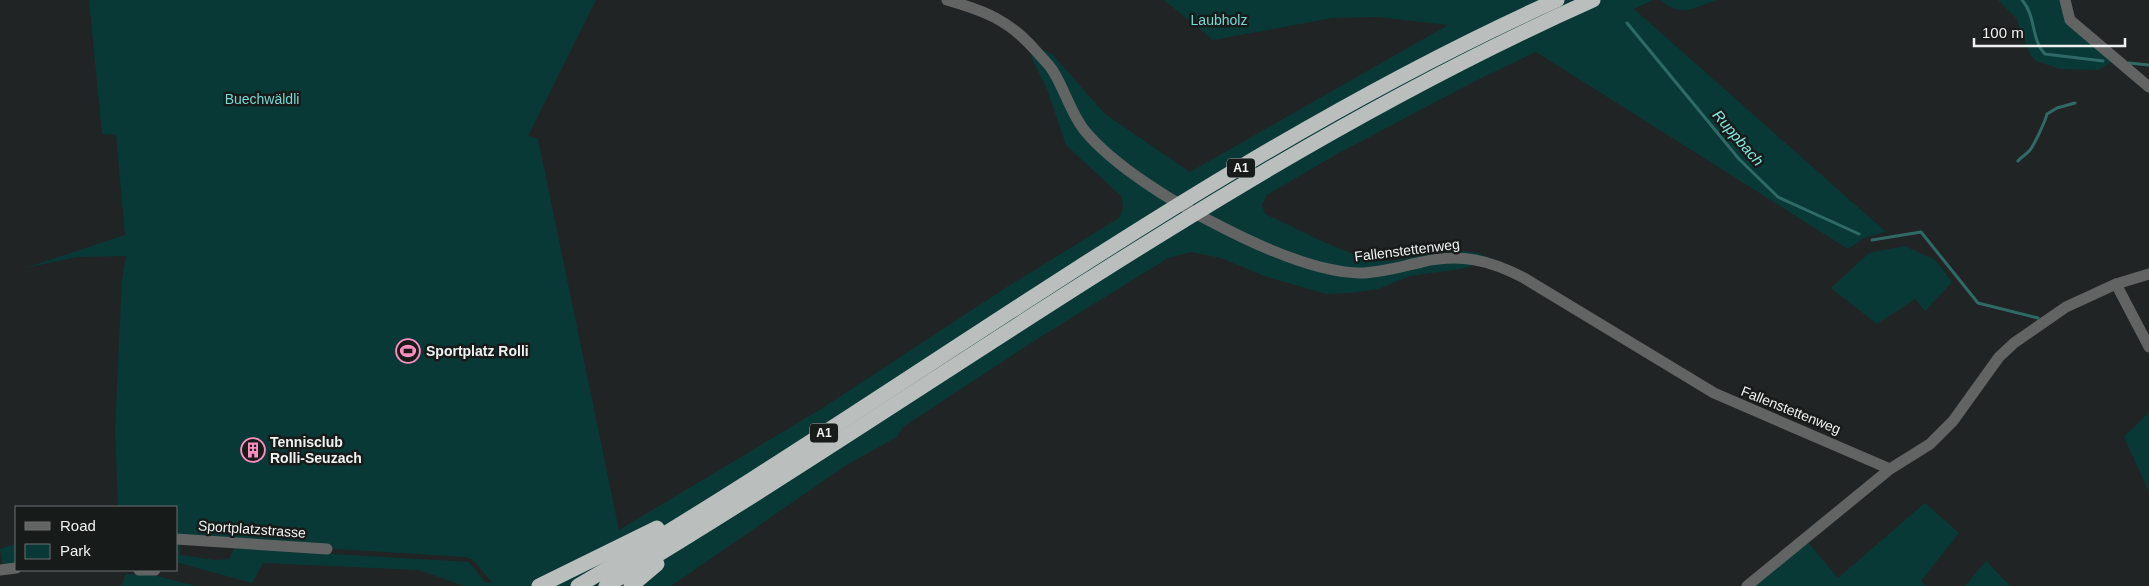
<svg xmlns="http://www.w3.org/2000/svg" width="2149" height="586" font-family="Helvetica,sans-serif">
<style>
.green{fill:#093937}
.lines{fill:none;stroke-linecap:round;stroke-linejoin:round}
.stream{stroke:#2f6a67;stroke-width:3}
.street{stroke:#626464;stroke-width:11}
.highway{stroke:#babfbe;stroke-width:15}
.labels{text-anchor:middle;stroke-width:5;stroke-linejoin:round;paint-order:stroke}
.shield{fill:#171b1a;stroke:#afb2b1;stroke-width:1}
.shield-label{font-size:12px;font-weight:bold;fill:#f0f2f2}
.park-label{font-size:14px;fill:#78d8d3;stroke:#171b1a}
.street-label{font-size:14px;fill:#f0f2f2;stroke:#171b1a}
.poi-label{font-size:14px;font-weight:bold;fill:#f0f2f2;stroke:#171b1a;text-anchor:start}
.water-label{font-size:15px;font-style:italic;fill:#87e7e1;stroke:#171b1a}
</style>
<rect width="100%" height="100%" fill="#212424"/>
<g class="green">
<path d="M 89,0 L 596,0 L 528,136 L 538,139 L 619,530 L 821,409 L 1007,287 L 1119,218 L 1123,209 L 1122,197 L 1066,145 L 1047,89 L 1032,59 L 1030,44 L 1052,54 L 1105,114 L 1190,172 L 1448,25 L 1377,17 L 1333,18 L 1213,40 L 1164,0 L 1653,0 L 1634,9 L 1886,232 L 1864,238 L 1848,249 L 1536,52 L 1479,79 L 1337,154 L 1267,195 L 1262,205 L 1265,214 C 1290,225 1360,263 1385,261 C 1408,260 1430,251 1453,251 C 1467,251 1486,251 1494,264 L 1474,265 L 1461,269 L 1410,276 L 1378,289 L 1350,293 L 1326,294 L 1264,276 L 1221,258 L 1191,252 L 1168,258 L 1034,341 L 903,427 L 897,437 L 848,464 L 671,586 L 464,586 L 419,570 L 263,563 L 252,583 L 176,562 L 176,543 L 180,543 L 180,555 L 215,560 L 229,559 L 234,548 L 469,562 L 486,583 L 492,582 L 472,559 L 465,557 L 252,544 L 176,536 L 176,507 L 118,507 L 115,429 L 122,280 L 126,256 L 77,257 L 25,268 L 125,235 L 116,135 L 102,134 Z"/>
<path d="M 1660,0 L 1717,0 C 1692,8 1682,18 1660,0 Z"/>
<path d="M 1998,0 L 2065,0 L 2066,10 L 2117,59 L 2098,70 L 2060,69 L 2036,61 L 2030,55 L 2016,18 Z"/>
<path d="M 1905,246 L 1935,260 L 1952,282 L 1925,311 L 1915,299 L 1877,324 L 1831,288 L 1869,253 Z"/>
<path d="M 2149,412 L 2149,492 L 2124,437 Z"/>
<path d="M 1925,503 L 1959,533 L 1921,581 L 1926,586 L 1747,586 L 1805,539 L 1838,578 Z"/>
<path d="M 16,544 L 16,563 L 3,565 L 0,549 Z"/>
<path d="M 1986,561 L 2010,586 L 1965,586 Z"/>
<path d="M 126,574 L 153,575 L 196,586 L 121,586 Z"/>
</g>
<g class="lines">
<g class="stream">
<path d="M 2022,0 C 2036,15 2031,40 2045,54 L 2103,61"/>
<path d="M 1627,23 L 1739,159 L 1778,197 L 1859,234"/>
<path d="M 2129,63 L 2149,65"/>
<path d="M 2018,161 C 2021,157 2026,155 2030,150 C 2034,145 2045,122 2047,114 L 2057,108 L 2075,103"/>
<path d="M 1872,240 L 1921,232 L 1978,303 L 2038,318"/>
</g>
<g class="street">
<path d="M 947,0 C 985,11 1009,20 1036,51 C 1042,58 1049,64 1053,71 C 1065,90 1071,114 1085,131 C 1114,166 1174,203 1214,223 C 1254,244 1313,272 1359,273 C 1381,273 1402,266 1422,262 C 1460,253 1490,260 1524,278 L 1714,393 L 1890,469"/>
<path d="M 2065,0 L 2070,20 L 2149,87"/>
<path d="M 2116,284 L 2149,347"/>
<path d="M 176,539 L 327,549"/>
<path d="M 0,570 L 16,568"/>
<path d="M 139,570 L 155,570"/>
<path d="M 1747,586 L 1890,469 L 1930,444 L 1953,421 L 1999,357 L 2014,343 L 2066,307 L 2116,284 L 2149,274"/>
</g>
<g class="highway">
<path d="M 539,586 L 657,528"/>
<path d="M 578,586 C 906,394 1209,156 1557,0"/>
<path d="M 606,586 C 935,390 1242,156 1593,0"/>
<path d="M 631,586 L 657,564"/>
</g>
</g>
<defs>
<g id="stadium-ring" transform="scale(1.25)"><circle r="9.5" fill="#171b1a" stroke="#fd8ebf" stroke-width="1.5"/><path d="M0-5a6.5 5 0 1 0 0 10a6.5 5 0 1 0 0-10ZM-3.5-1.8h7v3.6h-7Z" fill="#fd8ebf"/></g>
<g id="building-ring" transform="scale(1.25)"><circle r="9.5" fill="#171b1a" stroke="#fd8ebf" stroke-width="1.5"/><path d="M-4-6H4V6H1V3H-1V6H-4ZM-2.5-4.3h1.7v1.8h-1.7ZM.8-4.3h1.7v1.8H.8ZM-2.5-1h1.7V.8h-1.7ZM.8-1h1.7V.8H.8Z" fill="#fd8ebf"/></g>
</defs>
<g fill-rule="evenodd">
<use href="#stadium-ring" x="408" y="351"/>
<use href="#building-ring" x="253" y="450"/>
</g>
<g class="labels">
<g class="shield">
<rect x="1227" y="158.5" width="28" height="19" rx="4"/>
<rect x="810" y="423.5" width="28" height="19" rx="4"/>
</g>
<g class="shield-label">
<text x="1241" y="172">A1</text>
<text x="824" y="437">A1</text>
</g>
<g class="park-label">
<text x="1219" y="25">Laubholz</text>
<text x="262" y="104">Buechwäldli</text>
</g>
<g class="street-label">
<text transform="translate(1407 250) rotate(-7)" y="5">Fallenstettenweg</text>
<text transform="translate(1791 410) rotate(22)" y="5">Fallenstettenweg</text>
<text transform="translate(252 529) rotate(4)" y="5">Sportplatzstrasse</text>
</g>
<g class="poi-label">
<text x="426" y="356">Sportplatz Rolli</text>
<text x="270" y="447">Tennisclub<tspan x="270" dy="16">Rolli-Seuzach</tspan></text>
</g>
<g class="water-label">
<text transform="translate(1738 138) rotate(49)" y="5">Ruppbach</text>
</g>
</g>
<rect x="15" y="506" width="162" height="65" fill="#171b1a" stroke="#6e7170"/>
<rect x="25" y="522" width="25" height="8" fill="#626464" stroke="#6e7170"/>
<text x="60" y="531" font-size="15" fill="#f0f2f2">Road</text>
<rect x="25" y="544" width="25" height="15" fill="#093937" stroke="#6e7170"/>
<text x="60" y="556" font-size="15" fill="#f0f2f2">Park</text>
<path d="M1974 38v8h151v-8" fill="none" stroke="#f0f2f2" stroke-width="2.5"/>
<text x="1982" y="38" font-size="15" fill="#f0f2f2" stroke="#171b1a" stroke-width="4" paint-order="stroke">100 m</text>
</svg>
